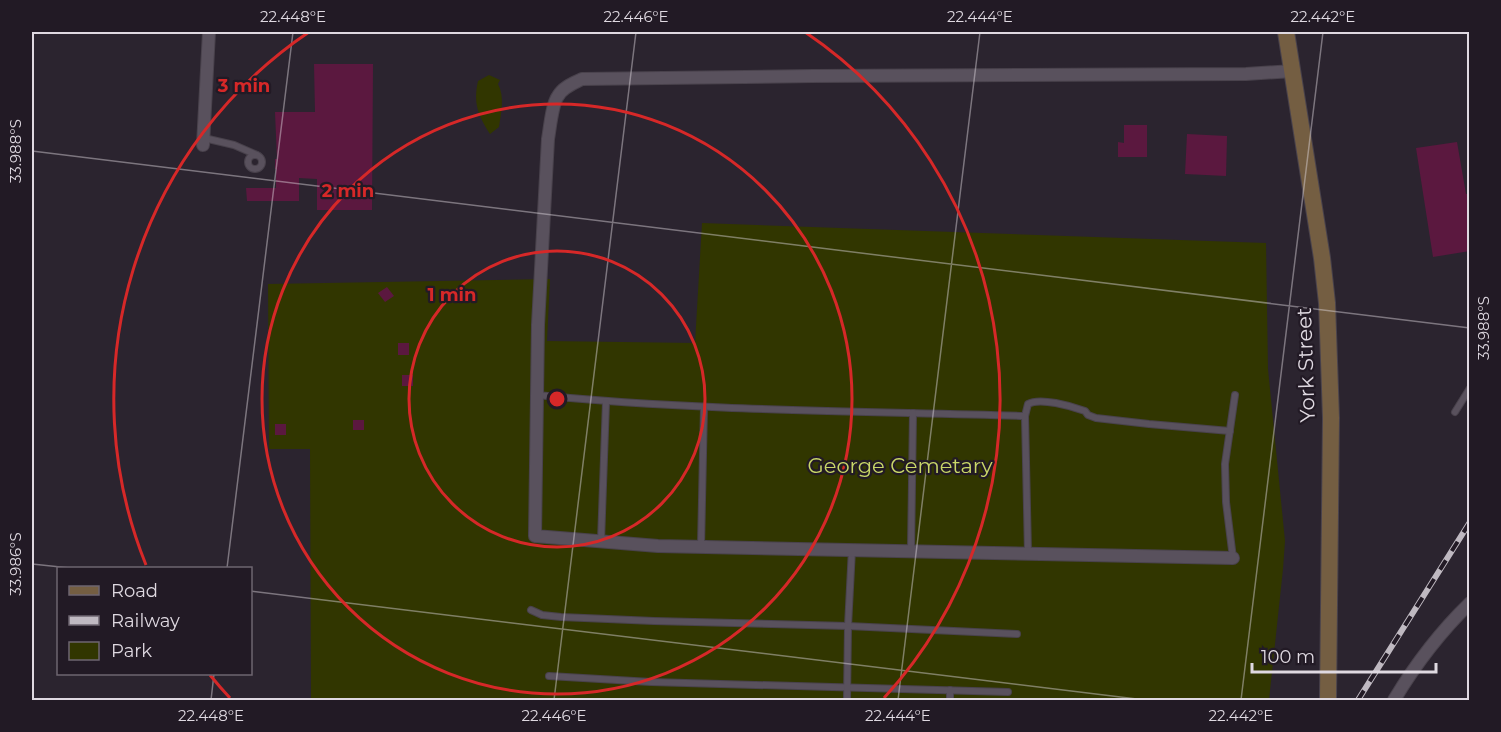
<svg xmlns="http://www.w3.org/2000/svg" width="1501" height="732" font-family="Montserrat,sans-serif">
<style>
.green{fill:#313600}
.building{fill:#5b183f}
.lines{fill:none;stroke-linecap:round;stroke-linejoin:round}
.lane-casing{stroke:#49424c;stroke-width:8}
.street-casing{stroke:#49424c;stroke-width:14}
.secondary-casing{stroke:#49424c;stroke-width:18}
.lane{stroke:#59515d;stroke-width:6}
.street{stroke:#59515d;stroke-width:12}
.secondary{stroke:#745e42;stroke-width:16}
.rail-casing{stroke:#bfb9c1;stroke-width:6}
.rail{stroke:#221a25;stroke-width:4;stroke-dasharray:11;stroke-linecap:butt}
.ticks{fill:none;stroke:#dfd9e1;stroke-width:1.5;stroke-opacity:0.45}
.ring{fill:none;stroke:#d62828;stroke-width:3}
.labels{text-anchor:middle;stroke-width:4.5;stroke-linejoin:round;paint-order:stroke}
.street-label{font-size:21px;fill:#dfd9e1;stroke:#221a25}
.park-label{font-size:21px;fill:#c9d768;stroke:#221a25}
.centre{fill:#d62828;stroke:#221a25;stroke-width:3}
.ring-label{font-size:18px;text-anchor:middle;font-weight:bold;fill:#d62828;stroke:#221a25;stroke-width:4.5;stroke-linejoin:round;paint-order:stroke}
.neatline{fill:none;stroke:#dfd9e1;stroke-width:2}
.ticks-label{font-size:15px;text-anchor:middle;fill:#dfd9e1}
</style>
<rect width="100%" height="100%" fill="#2b242f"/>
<g class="green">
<path d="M 489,75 L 500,80 L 498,84 C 505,97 501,113 499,127 L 490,134 C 478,115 473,103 478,81 Z"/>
<path d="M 702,223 L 1266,243 L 1268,369 L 1285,541 L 1283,569 L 1269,700 L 311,700 L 310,449 L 269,449 L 268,284 L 550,279 L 547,341 L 695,343 Z"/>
</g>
<g class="building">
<path d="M 314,64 L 373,64 L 372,210 L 317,210 L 317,179 L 299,178 L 299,201 L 247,201 L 246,188 L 276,188 L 276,169 L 275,169 L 275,159 L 277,159 L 275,112 L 315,112 Z"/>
<path d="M 1124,125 L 1147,125 L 1147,157 L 1118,157 L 1118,142 L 1124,143 Z"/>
<path d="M 1187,134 L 1227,136 L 1226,176 L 1185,174 Z"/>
<path d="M 1457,142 L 1466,194 L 1470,194 L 1470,251 L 1433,257 L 1416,148 Z"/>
<path d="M 387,287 L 394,296 L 385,302 L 378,293 Z"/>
<rect x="398" y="343" width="11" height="12"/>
<rect x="402" y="375" width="11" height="11"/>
<rect x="353" y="420" width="11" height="10"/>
<rect x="275" y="424" width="11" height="11"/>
</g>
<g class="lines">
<g class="lane-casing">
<g id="lane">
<path d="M 204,138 L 234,145 L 257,155"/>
<circle cx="255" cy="162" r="7"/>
<path d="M 537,395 C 699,411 862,411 1025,416 L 1028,404 C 1040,397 1071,406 1085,411 L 1088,415 L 1096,418 L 1149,424 L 1230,431"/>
<path d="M 1455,412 L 1470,388"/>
<path d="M 1025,416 L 1028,553"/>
<path d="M 601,541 L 606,402"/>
<path d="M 701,547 L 704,407"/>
<path d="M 911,551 L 913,413"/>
<path d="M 1233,558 L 1226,502 L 1225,464 L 1235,395"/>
<path d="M 531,610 L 542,615 L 561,617 L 654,621 L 848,626 L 1017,634"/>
<path d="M 549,676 L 651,682 L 1008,692"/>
<path d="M 847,700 L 848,626 L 852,549"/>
<path d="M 950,700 L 950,690"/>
</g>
</g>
<g class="street-casing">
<g id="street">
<path d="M 203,145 L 209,32"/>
<path d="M 1233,558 L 658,546 L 535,536 L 538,325 L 548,139 C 550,128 552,104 558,96 C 563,87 574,83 582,79 L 813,76 L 1246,74 L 1293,71"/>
<path d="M 1394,700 C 1415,665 1440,632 1470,603"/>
</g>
</g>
<g class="secondary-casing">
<path id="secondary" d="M 1286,32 L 1322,258 L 1327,303 L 1331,418 L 1328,700"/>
</g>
<use href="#lane" class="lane"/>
<use href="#street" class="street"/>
<use href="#secondary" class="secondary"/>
<g class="rail-casing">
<path id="rail" d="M 1358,700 L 1470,522"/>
</g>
<use href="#rail" class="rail"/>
</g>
<path class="ticks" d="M 32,151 L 1470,328M 32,564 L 70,568M 227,568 L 293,32M 250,591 L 1145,700M 211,700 L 214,674M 554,700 L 636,32M 898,700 L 980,32M 1241,700 L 1323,32"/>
<g class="ring">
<circle cx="557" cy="399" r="148"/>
<circle cx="557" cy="399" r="295"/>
<path d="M230 698A443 443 0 0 1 210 675M146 565A443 443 0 0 1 309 32M805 32A443 443 0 0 1 884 698"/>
</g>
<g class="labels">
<g class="street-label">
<text transform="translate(1306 365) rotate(-92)" y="7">York Street</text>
</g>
<g class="park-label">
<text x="900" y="473">George Cemetary</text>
</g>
</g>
<circle cx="557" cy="399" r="9" class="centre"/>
<g class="ring-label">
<text x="244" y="92">3 min</text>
<text x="348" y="197">2 min</text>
<text x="452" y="301">1 min</text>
</g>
<rect width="1501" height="732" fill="none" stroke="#221a25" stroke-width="66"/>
<rect x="57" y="567" width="195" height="108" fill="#221a25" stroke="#6e6670" stroke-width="1.5"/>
<rect x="69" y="586" width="30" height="9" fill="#745e42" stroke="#6e6670" stroke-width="1.5"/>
<text x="111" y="597" font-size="18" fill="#dfd9e1">Road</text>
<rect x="69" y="616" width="30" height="9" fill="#bfb9c1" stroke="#6e6670" stroke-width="1.5"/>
<text x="111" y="627" font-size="18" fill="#dfd9e1">Railway</text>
<rect x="69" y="642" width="30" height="18" fill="#313600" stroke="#6e6670" stroke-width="1.5"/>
<text x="111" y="657" font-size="18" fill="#dfd9e1">Park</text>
<path d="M1252 663v9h184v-9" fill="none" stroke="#dfd9e1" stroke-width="3"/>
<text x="1261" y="663" font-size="18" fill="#dfd9e1" stroke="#221a25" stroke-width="4.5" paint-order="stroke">100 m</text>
<rect x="33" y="33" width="1435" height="666" class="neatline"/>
<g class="ticks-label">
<text x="293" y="22">22.448°E</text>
<text x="636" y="22">22.446°E</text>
<text x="980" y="22">22.444°E</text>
<text x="1323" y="22">22.442°E</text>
<text transform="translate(16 151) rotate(-90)" y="5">33.988°S</text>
<text transform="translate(1484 328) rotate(-90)" y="5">33.988°S</text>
<text transform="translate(16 564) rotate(-90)" y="5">33.986°S</text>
<text x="211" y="721">22.448°E</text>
<text x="554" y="721">22.446°E</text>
<text x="898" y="721">22.444°E</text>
<text x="1241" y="721">22.442°E</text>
</g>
</svg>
